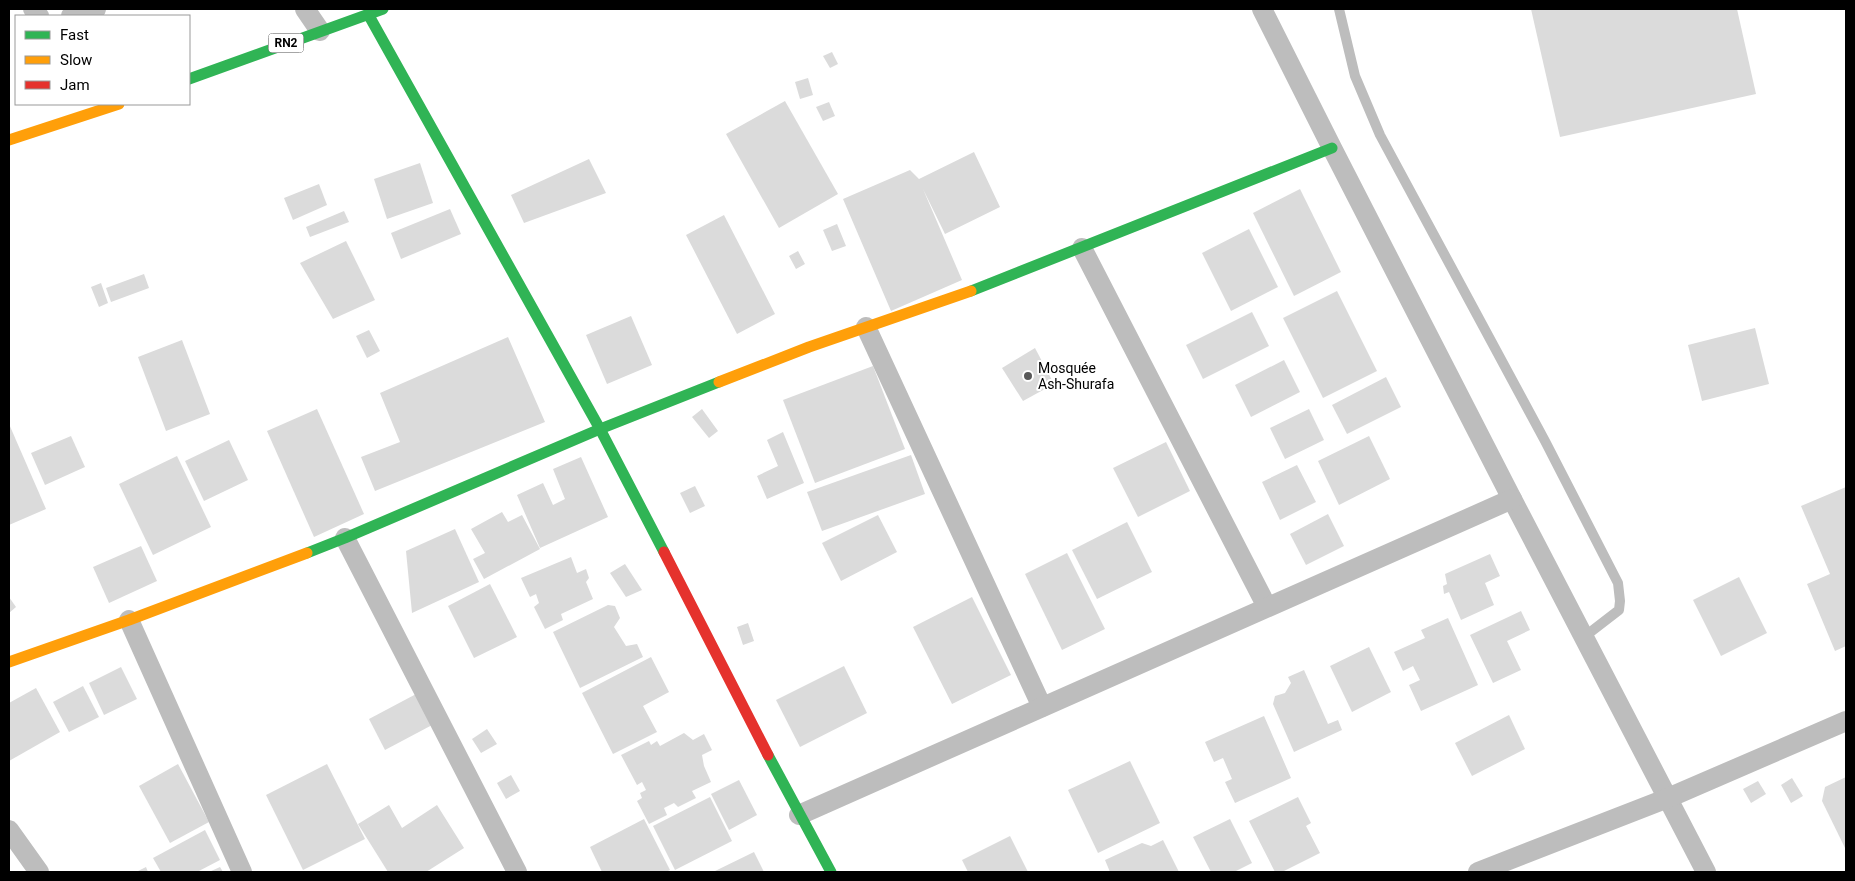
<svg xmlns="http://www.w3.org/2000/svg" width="1855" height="881" font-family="Roboto,sans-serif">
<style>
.building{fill:#dbdbdb}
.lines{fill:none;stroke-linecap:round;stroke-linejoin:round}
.lane{stroke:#bdbdbd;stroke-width:10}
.street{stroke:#bdbdbd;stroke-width:20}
.fast{stroke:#30b455;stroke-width:11}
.slow{stroke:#ff9f0a;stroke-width:11}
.jam{stroke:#e5322d;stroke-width:11}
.poi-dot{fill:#595959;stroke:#fff;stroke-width:2}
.labels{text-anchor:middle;stroke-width:4;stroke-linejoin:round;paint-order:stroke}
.shield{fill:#fff;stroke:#4c4c4c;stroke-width:1}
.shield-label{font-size:12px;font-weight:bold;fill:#000}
.poi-label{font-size:14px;fill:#000;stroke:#fff;text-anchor:start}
</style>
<rect width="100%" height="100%" fill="#fff"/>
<g class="building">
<path d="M 1531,9 L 1737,9 L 1756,94 L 1560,137 Z"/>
<path d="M 832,52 L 838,64 L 830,68 L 823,56 Z"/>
<path d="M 808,78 L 813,95 L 800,99 L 795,82 Z"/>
<path d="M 785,101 L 838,194 L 779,228 L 726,134 Z"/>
<path d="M 829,102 L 835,116 L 823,121 L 816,107 Z"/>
<path d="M 974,152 L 1000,207 L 945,234 L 923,189 L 962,280 L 891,311 L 843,199 L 910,170 L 919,179 Z"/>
<path d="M 589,159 L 606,193 L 524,223 L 511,195 Z"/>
<path d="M 420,163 L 433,203 L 387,219 L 374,179 Z"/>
<path d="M 319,184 L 327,205 L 293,220 L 284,198 Z"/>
<path d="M 1300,189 L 1341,272 L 1294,296 L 1253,213 Z"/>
<path d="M 450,209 L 461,234 L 401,259 L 391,233 Z"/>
<path d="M 344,211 L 349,222 L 310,237 L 306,227 Z"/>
<path d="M 724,215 L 775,314 L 737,334 L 686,235 Z"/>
<path d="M 837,224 L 846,246 L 832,251 L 823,230 Z"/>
<path d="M 1249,229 L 1278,287 L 1231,311 L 1202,253 Z"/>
<path d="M 346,241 L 375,300 L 333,319 L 300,263 Z"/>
<path d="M 798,251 L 805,264 L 796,269 L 789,256 Z"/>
<path d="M 144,274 L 149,288 L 111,302 L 106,288 Z"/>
<path d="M 101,283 L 108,303 L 99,307 L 91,287 Z"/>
<path d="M 1337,291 L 1377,371 L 1323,398 L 1283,318 Z"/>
<path d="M 1252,312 L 1269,346 L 1203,379 L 1186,345 Z"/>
<path d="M 631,316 L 652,365 L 607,384 L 586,335 Z"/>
<path d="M 1755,328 L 1769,384 L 1702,401 L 1688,345 Z"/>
<path d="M 369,330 L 380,351 L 367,358 L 356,336 Z"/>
<path d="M 508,337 L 545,422 L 375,491 L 361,457 L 400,442 L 380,393 Z"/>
<path d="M 182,340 L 210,414 L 166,431 L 138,357 Z"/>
<path d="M 1035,348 L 1054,384 L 1023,401 L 1002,368 Z"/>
<path d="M 1284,360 L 1300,392 L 1251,417 L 1235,385 Z"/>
<path d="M 873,366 L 905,449 L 815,483 L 783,400 Z"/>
<path d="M 1386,377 L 1401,407 L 1347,434 L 1332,405 Z"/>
<path d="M 317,409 L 364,514 L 314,537 L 267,431 Z"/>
<path d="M 702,409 L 718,431 L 709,438 L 692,417 Z"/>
<path d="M 1309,409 L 1324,440 L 1285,459 L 1270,428 Z"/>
<path d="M 9,424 L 46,509 L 9,525 Z"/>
<path d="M 783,432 L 804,483 L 767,499 L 757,476 L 778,466 L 767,440 Z"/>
<path d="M 71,436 L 85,467 L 45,485 L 31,453 Z"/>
<path d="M 1369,436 L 1390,479 L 1339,505 L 1318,461 Z"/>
<path d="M 229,440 L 248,480 L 204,501 L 185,461 Z"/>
<path d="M 1166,442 L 1190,491 L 1138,517 L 1113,468 Z"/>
<path d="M 911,455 L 925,494 L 822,531 L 807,492 Z"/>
<path d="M 177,456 L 211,527 L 153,555 L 119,484 Z"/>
<path d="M 581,457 L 608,517 L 540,548 L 517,495 L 543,483 L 553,505 L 565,499 L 553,469 Z"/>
<path d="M 1297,465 L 1316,502 L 1280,520 L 1262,482 Z"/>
<path d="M 695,486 L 705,506 L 690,513 L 680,493 Z"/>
<path d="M 1846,487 L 1846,646 L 1835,651 L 1807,584 L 1830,574 L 1801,506 Z"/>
<path d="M 502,512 L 508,522 L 522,515 L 540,549 L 484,579 L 473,559 L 485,553 L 471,529 Z"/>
<path d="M 1328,514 L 1344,546 L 1306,565 L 1290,534 Z"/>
<path d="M 878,515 L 897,552 L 841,581 L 822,543 Z"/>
<path d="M 1127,522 L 1152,572 L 1097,599 L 1072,550 Z"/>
<path d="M 455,529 L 479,582 L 412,613 L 406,551 Z"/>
<path d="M 141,546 L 157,581 L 109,603 L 93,567 Z"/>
<path d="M 1067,553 L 1105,629 L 1062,650 L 1025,574 Z"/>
<path d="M 1490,554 L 1500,576 L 1485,583 L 1494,605 L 1461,620 L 1449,592 L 1444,594 L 1443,586 L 1447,584 L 1445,574 Z"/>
<path d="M 571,557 L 577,573 L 586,569 L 589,578 L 586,582 L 593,599 L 561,614 L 563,620 L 545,629 L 534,607 L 539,603 L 536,594 L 530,597 L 521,578 Z"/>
<path d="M 625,564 L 642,590 L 626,597 L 610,573 Z"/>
<path d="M 1739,577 L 1767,633 L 1721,656 L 1693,600 Z"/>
<path d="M 490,584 L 517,637 L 474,658 L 448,606 Z"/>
<path d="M 9,597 L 16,607 L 9,613 Z"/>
<path d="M 972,597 L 1011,675 L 952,704 L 913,627 Z"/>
<path d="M 608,605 L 615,606 L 620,618 L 614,627 L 626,646 L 637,644 L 643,657 L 580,688 L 553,632 Z"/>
<path d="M 1521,611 L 1530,630 L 1507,641 L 1521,670 L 1493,683 L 1470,635 Z"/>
<path d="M 1448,618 L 1478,685 L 1421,711 L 1409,685 L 1420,680 L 1413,666 L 1403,671 L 1394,652 L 1425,638 L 1421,630 Z"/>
<path d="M 748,623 L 754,641 L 743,645 L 737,627 Z"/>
<path d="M 1369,647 L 1391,692 L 1352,712 L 1330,666 Z"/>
<path d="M 651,657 L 669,692 L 643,706 L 657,732 L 613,754 L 582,693 Z"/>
<path d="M 844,666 L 867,713 L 800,747 L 776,700 Z"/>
<path d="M 121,667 L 137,699 L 104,715 L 89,683 Z"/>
<path d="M 1304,670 L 1328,724 L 1338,720 L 1342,730 L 1294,752 L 1273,704 L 1275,696 L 1285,693 L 1291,683 L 1288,677 Z"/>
<path d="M 83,686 L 99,717 L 69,732 L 53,702 Z"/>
<path d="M 36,688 L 60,732 L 9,761 L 9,703 Z"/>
<path d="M 418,693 L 434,724 L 385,750 L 369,719 Z"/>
<path d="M 1509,715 L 1525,749 L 1472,776 L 1455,743 Z"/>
<path d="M 1264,716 L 1291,778 L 1235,803 L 1225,782 L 1232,779 L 1223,758 L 1214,762 L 1205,742 Z"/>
<path d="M 487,729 L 497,744 L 481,753 L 472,739 Z"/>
<path d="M 684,733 L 693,740 L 704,734 L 712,750 L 702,755 L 704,766 L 711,782 L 692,791 L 696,798 L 678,807 L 674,803 L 664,808 L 667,815 L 649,824 L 637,801 L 642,798 L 640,793 L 646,790 L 642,782 L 637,785 L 621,755 L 649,741 L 651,745 L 657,741 L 660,746 Z"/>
<path d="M 1130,761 L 1160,823 L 1098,853 L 1068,790 Z"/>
<path d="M 178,764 L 209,822 L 170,843 L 139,786 Z"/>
<path d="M 327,764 L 365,839 L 303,870 L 266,795 Z"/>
<path d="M 511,775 L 520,791 L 506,799 L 497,783 Z"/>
<path d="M 1846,777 L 1846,848 L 1845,848 L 1822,801 L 1825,787 Z"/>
<path d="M 1792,778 L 1803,796 L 1791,803 L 1781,785 Z"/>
<path d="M 739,780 L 757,815 L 729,830 L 711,794 Z"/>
<path d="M 1758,781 L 1766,794 L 1751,803 L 1743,789 Z"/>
<path d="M 710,797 L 732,841 L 675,870 L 653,826 Z"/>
<path d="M 1298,797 L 1311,823 L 1306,826 L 1320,853 L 1282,872 L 1275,872 L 1249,821 Z"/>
<path d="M 389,805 L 402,828 L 437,805 L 464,848 L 426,872 L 388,872 L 358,824 Z"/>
<path d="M 644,819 L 670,870 L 666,872 L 602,872 L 590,847 Z"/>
<path d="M 1230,819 L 1252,863 L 1234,872 L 1211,872 L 1193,837 Z"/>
<path d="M 205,830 L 220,860 L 197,872 L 161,872 L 153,858 Z"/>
<path d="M 1010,836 L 1028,872 L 968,872 L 962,860 Z"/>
<path d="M 1163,840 L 1179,872 L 1110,872 L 1105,860 L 1142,843 L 1151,846 Z"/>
<path d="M 754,852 L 764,872 L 713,872 Z"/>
<path d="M 146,867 L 148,872 L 136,872 Z"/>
<path d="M 220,867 L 223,872 L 209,872 Z"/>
</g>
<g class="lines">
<path class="lane" d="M 1339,9 L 1355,76 L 1380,135 L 1545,441 L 1618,583 L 1620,601 L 1619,610 L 1584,637"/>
<g class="street">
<path d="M 33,9 L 39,16"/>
<path d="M 305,9 L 320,31"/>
<path d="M 1262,9 L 1332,148 L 1512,499 L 1706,872"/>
<path d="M 71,16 L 96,9"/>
<path d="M 1082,248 L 1267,607"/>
<path d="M 866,327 L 1042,707"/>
<path d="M 345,538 L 517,872"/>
<path d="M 129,620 L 242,872"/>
<path d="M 799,815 L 1512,499"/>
<path d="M 9,830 L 39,872"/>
<path d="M 1478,872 L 1668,798 L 1846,721"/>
</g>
<g class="fast">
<path d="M 368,14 L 600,429 L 664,552"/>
<path d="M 189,79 L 383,9"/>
<path d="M 971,291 L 1332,148"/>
<path d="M 307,553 L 345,538 L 600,429 L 719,382"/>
<path d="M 768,755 L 831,872"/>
</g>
<g class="slow">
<path d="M 9,140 L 119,104"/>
<path d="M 719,382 L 809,347 L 971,291"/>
<path d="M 9,662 L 129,620 L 307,553"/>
</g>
<path class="jam" d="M 664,552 L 768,755"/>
</g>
<circle class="poi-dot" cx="1028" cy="376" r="5"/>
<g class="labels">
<rect class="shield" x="268.5" y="33.5" width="35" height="19" rx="4"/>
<g class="shield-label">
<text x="286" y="47">RN2</text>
</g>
<g class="poi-label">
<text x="1038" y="373">Mosquée<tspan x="1038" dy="16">Ash-Shurafa</tspan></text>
</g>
</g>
<rect width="1855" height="881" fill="none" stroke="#000000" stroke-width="20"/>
<rect x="15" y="15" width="175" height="90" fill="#ffffff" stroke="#999999"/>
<rect x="25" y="31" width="25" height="8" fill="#30b455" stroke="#999999"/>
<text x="60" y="40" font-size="15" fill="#000000">Fast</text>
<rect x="25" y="56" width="25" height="8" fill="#ff9f0a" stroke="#999999"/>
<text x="60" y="65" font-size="15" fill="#000000">Slow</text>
<rect x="25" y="81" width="25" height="8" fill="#e5322d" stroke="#999999"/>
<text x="60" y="90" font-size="15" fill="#000000">Jam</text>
</svg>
